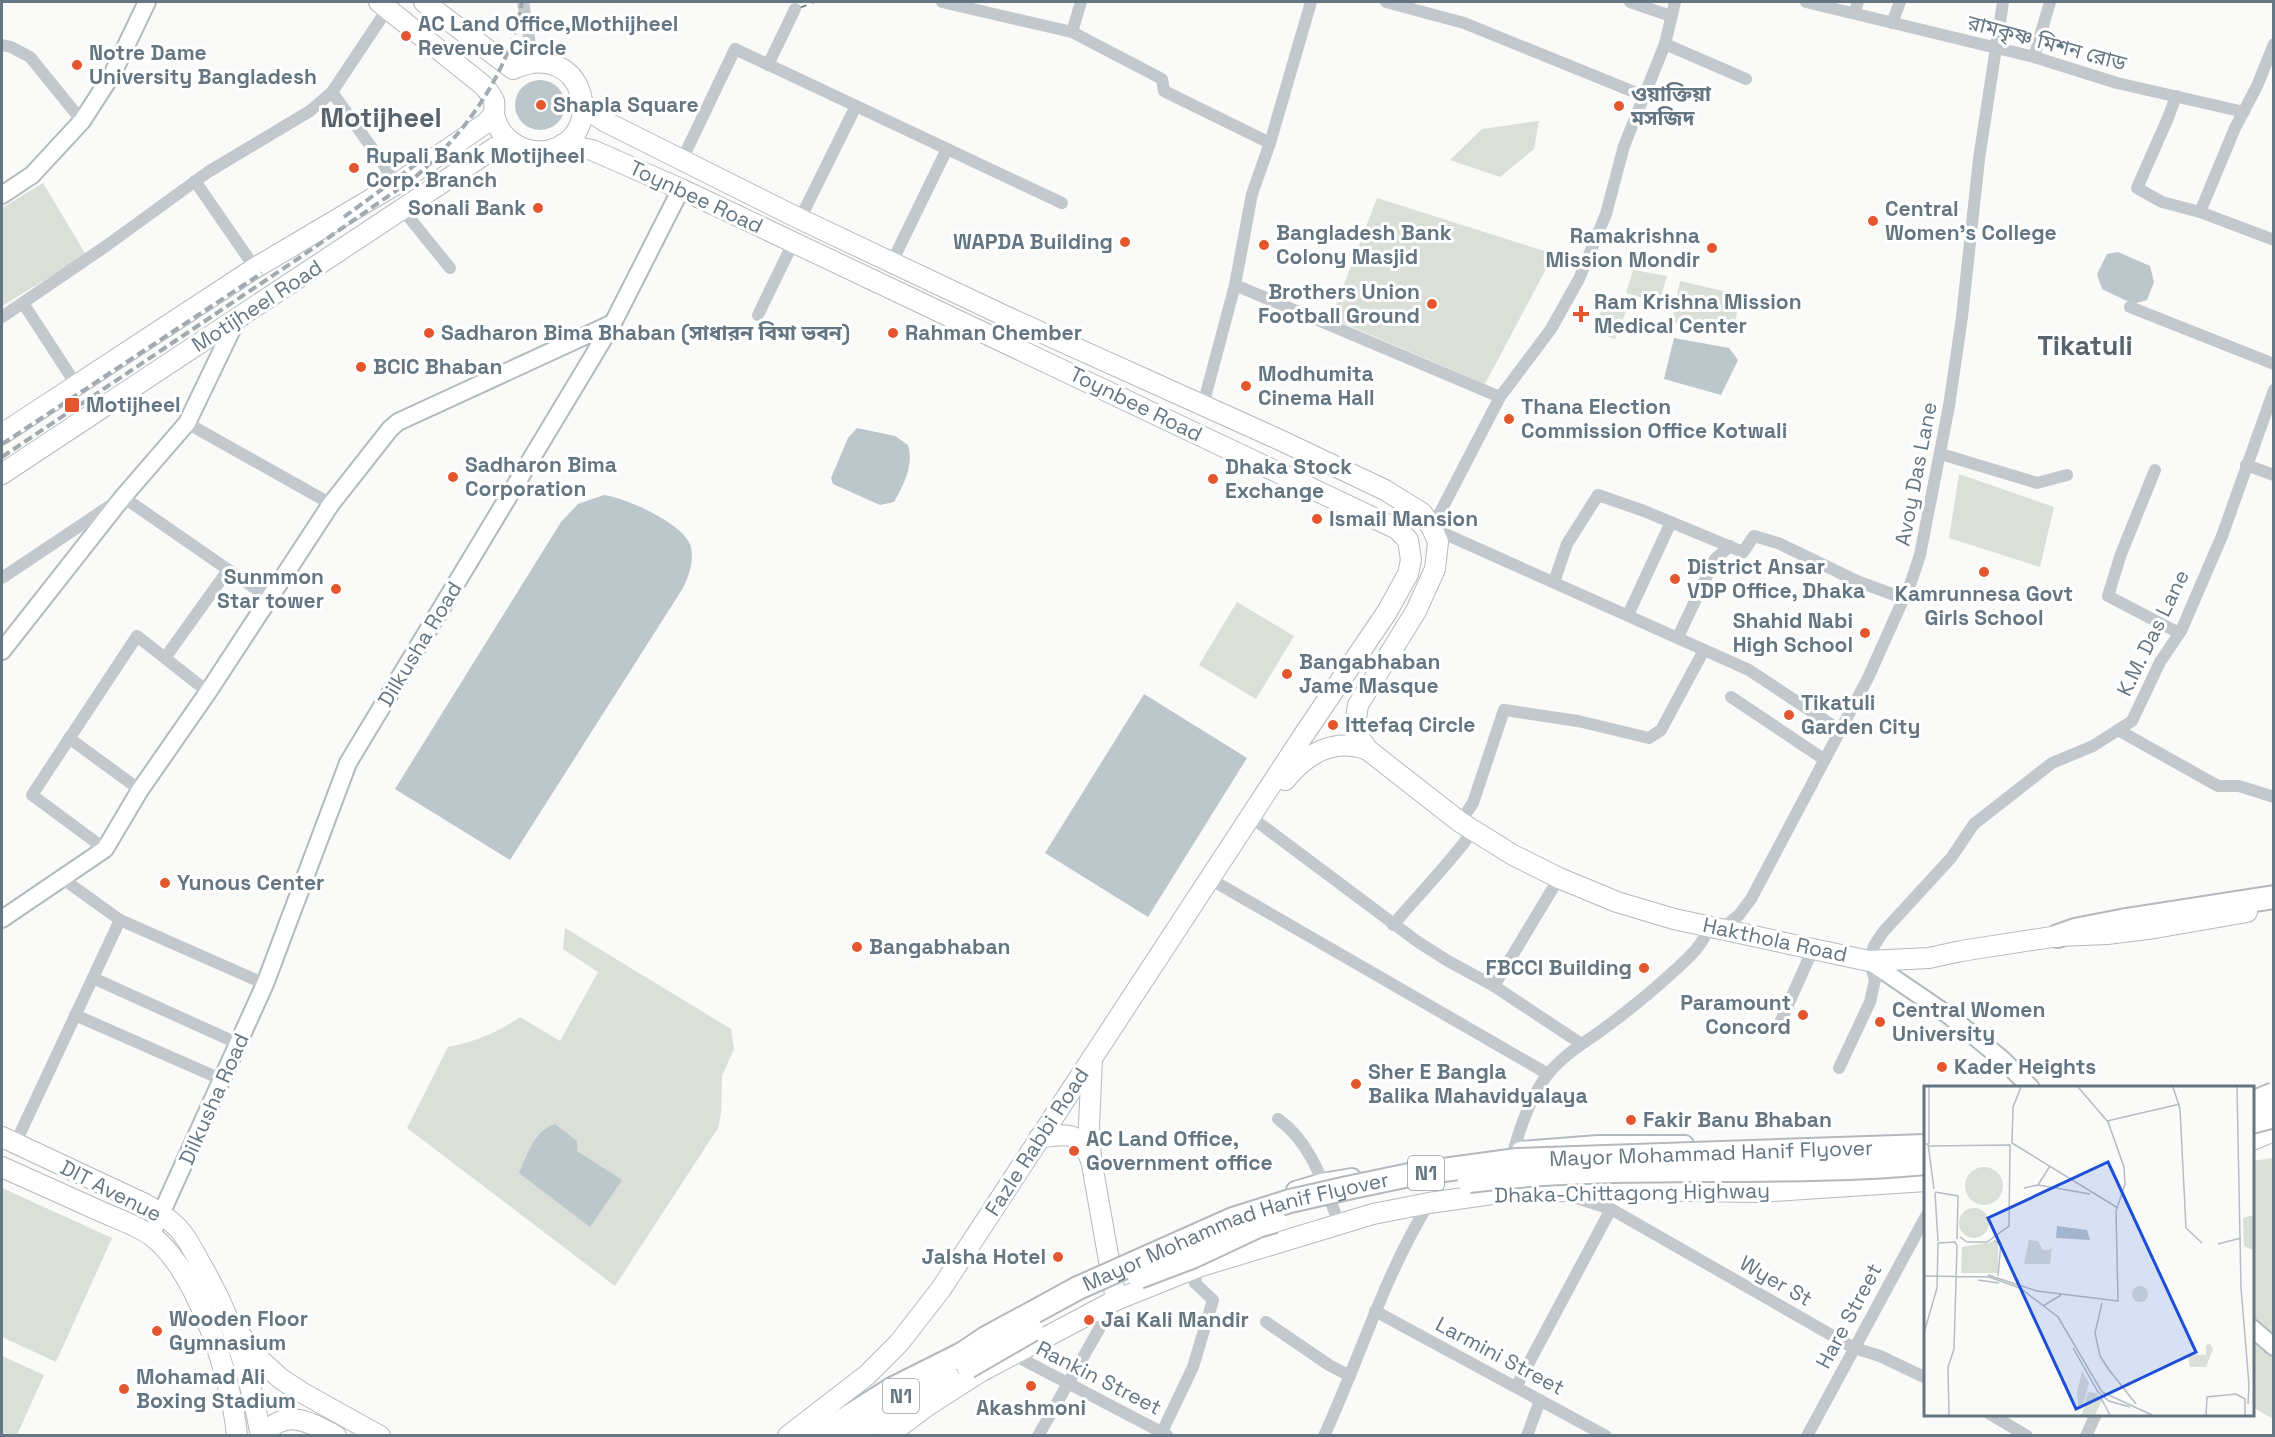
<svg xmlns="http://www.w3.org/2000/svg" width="2275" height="1437" font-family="'Space Grotesk','Noto Sans Bengali',sans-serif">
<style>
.green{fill:#dadfd7}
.water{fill:#bbc7cb}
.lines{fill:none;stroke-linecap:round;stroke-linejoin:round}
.ferry{stroke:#60757c;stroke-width:1.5;stroke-dasharray:8 6;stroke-linecap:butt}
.secondary-casing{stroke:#b3babf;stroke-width:20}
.primary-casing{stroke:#b5babe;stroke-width:22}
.highway-casing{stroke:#b4b9bd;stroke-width:26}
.street{stroke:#c3c8cc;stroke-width:12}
.secondary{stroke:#fff;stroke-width:16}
.primary{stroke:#fff;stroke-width:20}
.highway{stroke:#fff;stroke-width:22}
.rail{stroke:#a2aab0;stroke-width:4;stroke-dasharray:9 4.5;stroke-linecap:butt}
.highway-bridge-casing{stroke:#b4b9bd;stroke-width:26;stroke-linecap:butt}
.highway-bridge{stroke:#fff;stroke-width:22}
.poi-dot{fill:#e4572e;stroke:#fff;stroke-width:2}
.labels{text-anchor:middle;stroke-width:6;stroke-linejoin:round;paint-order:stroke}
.shield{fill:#fff;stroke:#939fa8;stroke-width:1.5}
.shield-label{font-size:20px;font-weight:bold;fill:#657683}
.poi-label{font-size:21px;font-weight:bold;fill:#657683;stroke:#fff;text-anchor:start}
.street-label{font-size:21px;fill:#657683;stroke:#fff}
.district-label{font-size:27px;font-weight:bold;fill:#57646e;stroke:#fff}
.inset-road{fill:none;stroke:#b5bdc2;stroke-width:1.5}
.view{fill:#1d4ed8;fill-opacity:0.15;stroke:#1d4ed8;stroke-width:3}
.inset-edge{fill:none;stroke:#657683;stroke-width:3}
</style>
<rect width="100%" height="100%" fill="#fafaf8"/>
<g class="green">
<path d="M 1539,121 L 1534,149 L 1500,177 L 1450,160 L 1482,129 Z"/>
<path d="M 43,183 L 86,255 L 2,306 L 2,208 Z"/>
<path d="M 1377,198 L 1554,254 L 1485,384 L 1331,318 Z"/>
<path d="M 1633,270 L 1667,276 L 1659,303 L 1626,293 Z"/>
<path d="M 1680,281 L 1741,295 L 1732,335 L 1672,322 Z"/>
<path d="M 1608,295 L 1629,304 L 1615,339 L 1592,331 Z"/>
<path d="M 1959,474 L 2054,507 L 2040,567 L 1949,538 Z"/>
<path d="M 1237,602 L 1294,636 L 1256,699 L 1199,665 Z"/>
<path d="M 565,928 L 731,1029 L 734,1049 L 722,1076 L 721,1114 L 718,1128 L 615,1286 L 407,1128 L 448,1047 C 475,1042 497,1033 520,1017 L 560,1041 L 598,972 L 563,949 Z"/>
<path d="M 2273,1158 L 2273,1340 L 2253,1320 L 2252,1161 Z"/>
<path d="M 2,1188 L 112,1238 L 56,1362 L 2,1337 Z"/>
<path d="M 2252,1338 L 2273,1356 L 2273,1419 L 2253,1407 Z"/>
<path d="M 2,1356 L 44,1375 L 17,1435 L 2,1435 Z"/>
</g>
<g class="water">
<circle cx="540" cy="105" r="25"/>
<path d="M 2118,252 L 2150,266 L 2154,282 L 2147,300 L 2133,304 L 2102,289 L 2097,274 L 2107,254 Z"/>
<path d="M 1674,338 L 1729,348 L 1738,360 L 1721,395 L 1664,379 Z"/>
<path d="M 857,428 L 895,436 L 908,445 C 914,465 904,484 894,502 L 880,505 L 833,484 L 831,478 L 848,438 Z"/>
<path d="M 604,495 C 626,498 685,524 691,547 C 694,562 689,575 683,588 L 510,860 L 395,789 L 561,522 L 578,504 Z"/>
<path d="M 1144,694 L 1247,758 L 1148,917 L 1045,853 Z"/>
<path d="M 555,1124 L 577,1141 L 577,1151 L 622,1180 L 590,1227 L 519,1173 C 528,1154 533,1132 555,1124 Z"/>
</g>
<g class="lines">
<path class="ferry" d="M 799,8 L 815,2"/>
<g class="secondary-casing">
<g id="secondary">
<path d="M 2,195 L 32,175 L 82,121 L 113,73 L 147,2"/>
<path d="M 2,651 L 123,497 L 187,423 L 236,321"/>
<path d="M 2,919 L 105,849 L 140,790 L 208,692 L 331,504 L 390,429 L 398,422 L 613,323"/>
<path d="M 1869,961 L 1951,1017 L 2003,1060 L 2031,1088"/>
<path d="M 1520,1150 L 1598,1144 L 1685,1144"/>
<path d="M 1295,1190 L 1322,1182 L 1352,1177"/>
<path d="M 151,1236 L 265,984 L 348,763 L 613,323 L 681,189"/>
<path d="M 2252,1328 L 2274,1347"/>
</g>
</g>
<g class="primary-casing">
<g id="primary">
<path d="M 379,2 L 484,86 C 487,90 492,96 494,101 C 495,105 494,111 494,115 C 496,123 501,133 508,139 C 518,148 531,153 546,151 C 610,140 585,36 513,69 L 424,2"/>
<path d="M 583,107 L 606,122 L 800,219 L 1005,316 L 1280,440 L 1385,490 L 1422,513 L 1432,528 L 1438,542 L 1435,569 L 1416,611 L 1358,705 L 1355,725 L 1356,733 L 1368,750 L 1460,822 L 1513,855 L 1559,878 L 1617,902 L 1674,919 L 1869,961 L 1929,958 L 1961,951 L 2058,936 L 2107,934 L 2155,928 L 2247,912"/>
<path d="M 563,144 L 592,150 L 681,189 L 1397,529 L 1408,540 L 1411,560 L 1408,574 L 1387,612 L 1305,733 L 941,1289 L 899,1343 L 867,1375 L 788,1436"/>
<path d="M 2,434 L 255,268 L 395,185 L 486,123 L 494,114"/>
<path d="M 2,474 L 496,147 L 514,144"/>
<path d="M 1285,780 C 1306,754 1334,737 1368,750"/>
<path d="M 1092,1059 L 1089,1126 L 1091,1159 L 1116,1300"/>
<path d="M 2,1137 L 145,1204 C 157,1211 168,1218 178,1228 C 187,1238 194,1251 200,1263 C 232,1316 250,1375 261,1436"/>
<path d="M 1039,1138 C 1064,1134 1080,1130 1090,1158"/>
<path d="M 2252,1140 L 2274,1131"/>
<path d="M 2,1167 C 35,1182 69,1197 102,1212 C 118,1219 138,1226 152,1236 C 198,1272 232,1379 237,1436"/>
<path d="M 239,1333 L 259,1359 L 281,1379 L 301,1392 L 380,1436"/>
<path d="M 263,1436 C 285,1406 311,1423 336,1436"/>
<path d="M 887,1436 L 927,1406 L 980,1372 L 1116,1300 L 1198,1267 L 1373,1214 L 1429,1203 L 1506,1192 L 1631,1190 L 1758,1192 L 1926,1181"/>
</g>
</g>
<g class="highway-casing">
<g id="highway">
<path d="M 2058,936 L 2075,930 L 2126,920 L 2274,897"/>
<path d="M 818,1436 L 892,1389 L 962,1354"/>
<path d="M 852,1436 L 948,1377"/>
</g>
</g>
<g class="street">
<path d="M 523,2 L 533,62"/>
<path d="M 942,2 L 1072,32"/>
<path d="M 1081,2 L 1072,32 L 1162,79 L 1164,91 L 1270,143"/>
<path d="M 1386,2 L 1464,23 L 1644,96"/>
<path d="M 1630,2 L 1671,16"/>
<path d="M 1675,2 L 1665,44 L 1624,146 L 1606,214 L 1579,279 L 1551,329 L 1500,397 L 1432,528 L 1749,670 L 1841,731"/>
<path d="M 1806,2 L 2034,57 L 2117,83 L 2244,112"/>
<path d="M 1854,13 L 1858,2"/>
<path d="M 1892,23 L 1900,2"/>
<path d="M 1665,44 L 1746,79"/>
<path d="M 2274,44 L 2257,86 L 2235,128 L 2200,212 L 2274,240"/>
<path d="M 2,45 L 11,47 L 30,57 L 82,121"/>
<path d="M 2034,57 L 2050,2"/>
<path d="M 768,65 L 795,9"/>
<path d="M 332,92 L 384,165 L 395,185"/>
<path d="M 2176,96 L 2168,118 L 2137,188 L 2162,202 L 2200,212"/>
<path d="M 682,160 L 735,49 L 1062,203"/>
<path d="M 195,181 L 255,268"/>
<path d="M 403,210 L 450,268"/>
<path d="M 800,219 L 856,106"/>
<path d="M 892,262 L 947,149"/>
<path d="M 1235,285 L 1500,397"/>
<path d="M 23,303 L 77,386"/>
<path d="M 2130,307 L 2274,364"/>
<path d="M 758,315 L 793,243"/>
<path d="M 2,317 L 106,246 L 208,172 L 310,111 L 332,92 L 388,8"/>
<path d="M 1203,405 L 1235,285 L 1252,194 L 1270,143 L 1311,2"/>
<path d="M 187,423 L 331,504"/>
<path d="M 1941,454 L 2037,483 L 2067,475"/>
<path d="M 2246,465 L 2274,475"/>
<path d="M 2155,470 L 2121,554 L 2108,596 L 2179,633"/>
<path d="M 2,578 L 123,497 L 269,598"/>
<path d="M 1554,582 L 1567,544 L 1598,495 L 1644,511 L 1743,552 L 1754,536 L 1778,543 L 1859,582 L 1903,598"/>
<path d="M 1628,615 L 1671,522"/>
<path d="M 1678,637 L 1715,559 L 1730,546"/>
<path d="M 165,658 L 228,570"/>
<path d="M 1731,697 L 1825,760"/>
<path d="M 2118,730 L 2218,786 L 2239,786 L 2274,797"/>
<path d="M 69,738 L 140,790"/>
<path d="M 1251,817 L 1418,942 L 1448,961 L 1494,986 L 1580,1043"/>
<path d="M 1460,822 L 1473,803 L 1504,710 L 1578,721 L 1649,738 L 1661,730 L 1704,650"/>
<path d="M 105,849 L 32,795 L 137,636 L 208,692"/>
<path d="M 63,879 L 120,920 L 265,984"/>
<path d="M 1210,879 L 1548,1074"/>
<path d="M 1393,925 C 1420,893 1449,864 1473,831"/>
<path d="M 1723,928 L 1739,915 L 1751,899 L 1868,678 L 1911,582 L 1920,555 L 1949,406 L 1962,317 L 1979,159 L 2003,2"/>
<path d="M 93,978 L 239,1044"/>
<path d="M 1494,986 L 1559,878"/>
<path d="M 75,1015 L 223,1080"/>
<path d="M 1779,1025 L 1813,949"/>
<path d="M 1839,1068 L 1870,1002 L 1875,980 L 1869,961 L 1874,946 L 1883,932 L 1951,858 L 1974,824 L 2052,763 L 2093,746 L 2132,721 L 2160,662 L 2181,631 L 2222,536 L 2274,390"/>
<path d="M 1278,1119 C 1312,1143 1324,1186 1339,1223"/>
<path d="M 15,1144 L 120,920"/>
<path d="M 1512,1158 C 1518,1132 1531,1095 1548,1074 C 1562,1057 1580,1045 1598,1033 C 1624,1014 1649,994 1673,972 C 1688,958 1703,946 1709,926"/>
<path d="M 1570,1196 L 1611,1209 L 1854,1348 L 1880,1356 L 1926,1378"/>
<path d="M 1375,1311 L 1606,1436"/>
<path d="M 1266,1322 L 1329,1365 L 1350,1376"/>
<path d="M 1012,1354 L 1167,1435"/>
<path d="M 1516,1387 L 1611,1209"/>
<path d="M 1990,1414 L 2027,1436"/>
<path d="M 1162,1432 L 1193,1367 L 1213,1300 L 1195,1283 L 1198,1267"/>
<path d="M 1038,1436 L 1114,1303"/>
<path d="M 1324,1436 C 1360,1358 1384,1276 1429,1203"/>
<path d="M 1527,1436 L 1540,1400"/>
<path d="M 1807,1436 L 1926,1216"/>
<path d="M 2086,1436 L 2096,1414"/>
</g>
<use href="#secondary" class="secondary"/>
<use href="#primary" class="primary"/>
<use href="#highway" class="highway"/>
<g class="rail">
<path d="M 344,217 L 426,157"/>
<path d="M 2,444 L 262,273"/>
<path d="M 2,457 L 299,258 L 413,179 C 466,133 510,72 522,2"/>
</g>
<g class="highway-bridge-casing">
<g id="highway-bridge">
<path d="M 2252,1103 L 2274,1094"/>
<path d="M 2252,1122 L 2274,1116"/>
<path d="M 1469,1181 C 1620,1162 1774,1177 1926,1163"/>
<path d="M 1139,1277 L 1192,1257 L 1258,1226 L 1275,1221"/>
<path id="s1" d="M 962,1354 L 986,1338 L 1078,1288 L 1233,1219 L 1290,1201 L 1352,1187 L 1414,1174 L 1517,1160 L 1926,1146"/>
<path d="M 968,1367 L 1032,1330"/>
</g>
</g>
<use href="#highway-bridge" class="highway-bridge"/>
</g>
<g class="poi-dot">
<circle cx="406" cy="36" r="6"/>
<circle cx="77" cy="65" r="6"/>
<circle cx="541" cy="105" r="6"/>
<circle cx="1619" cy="106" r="6"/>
<circle cx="354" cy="168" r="6"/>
<circle cx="538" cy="208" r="6"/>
<circle cx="1873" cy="221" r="6"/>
<circle cx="1125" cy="242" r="6"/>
<circle cx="1264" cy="245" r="6"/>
<circle cx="1712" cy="248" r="6"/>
<circle cx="1432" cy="304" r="6"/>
<path d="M1578 305h6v6h6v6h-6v6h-6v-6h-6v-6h6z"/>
<circle cx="429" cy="333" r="6"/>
<circle cx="893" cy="333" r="6"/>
<circle cx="361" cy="367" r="6"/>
<circle cx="1246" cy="386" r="6"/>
<rect x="64" y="397" width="16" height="16" rx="3"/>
<circle cx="1509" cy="419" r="6"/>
<circle cx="453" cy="477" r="6"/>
<circle cx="1213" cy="479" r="6"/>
<circle cx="1317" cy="519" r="6"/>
<circle cx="1984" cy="572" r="6"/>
<circle cx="1675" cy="579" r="6"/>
<circle cx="336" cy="589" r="6"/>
<circle cx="1865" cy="633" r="6"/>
<circle cx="1287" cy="674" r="6"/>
<circle cx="1789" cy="715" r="6"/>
<circle cx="1333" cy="725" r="6"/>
<circle cx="165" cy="883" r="6"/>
<circle cx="857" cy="947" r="6"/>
<circle cx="1644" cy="968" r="6"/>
<circle cx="1803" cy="1015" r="6"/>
<circle cx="1880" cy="1022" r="6"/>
<circle cx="1942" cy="1067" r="6"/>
<circle cx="1356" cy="1084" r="6"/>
<circle cx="1631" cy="1120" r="6"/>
<circle cx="1074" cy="1151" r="6"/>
<circle cx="1058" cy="1257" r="6"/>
<circle cx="1089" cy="1320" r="6"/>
<circle cx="157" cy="1331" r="6"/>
<circle cx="1031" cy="1386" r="6"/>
<circle cx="124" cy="1389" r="6"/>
</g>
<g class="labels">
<g class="shield">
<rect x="1408" y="1156" width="36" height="34" rx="4.5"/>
<rect x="883" y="1379" width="36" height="34" rx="4.5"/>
</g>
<g class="shield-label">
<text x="1426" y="1180">N1</text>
<text x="901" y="1403">N1</text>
</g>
<g class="poi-label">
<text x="418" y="31">AC Land Office,Mothijheel<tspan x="418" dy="24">Revenue Circle</tspan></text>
<text x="89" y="60">Notre Dame<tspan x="89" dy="24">University Bangladesh</tspan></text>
<text x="1631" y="101">ওয়াক্তিয়া<tspan x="1631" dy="24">মসজিদ</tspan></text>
<text x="553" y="112">Shapla Square</text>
<text x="366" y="163">Rupali Bank Motijheel<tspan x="366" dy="24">Corp. Branch</tspan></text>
<text x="526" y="215" text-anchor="end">Sonali Bank</text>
<text x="1885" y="216">Central<tspan x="1885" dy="24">Women's College</tspan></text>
<text x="1276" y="240">Bangladesh Bank<tspan x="1276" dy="24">Colony Masjid</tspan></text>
<text x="1700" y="243" text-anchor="end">Ramakrishna<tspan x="1700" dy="24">Mission Mondir</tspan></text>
<text x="1113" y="249" text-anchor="end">WAPDA Building</text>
<text x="1420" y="299" text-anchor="end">Brothers Union<tspan x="1420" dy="24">Football Ground</tspan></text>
<text x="1594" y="309">Ram Krishna Mission<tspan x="1594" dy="24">Medical Center</tspan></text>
<text x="441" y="340">Sadharon Bima Bhaban (সাধারন বিমা ভবন)</text>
<text x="905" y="340">Rahman Chember</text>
<text x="373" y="374">BCIC Bhaban</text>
<text x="1258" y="381">Modhumita<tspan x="1258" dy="24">Cinema Hall</tspan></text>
<text x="86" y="412">Motijheel</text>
<text x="1521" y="414">Thana Election<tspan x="1521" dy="24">Commission Office Kotwali</tspan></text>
<text x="465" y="472">Sadharon Bima<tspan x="465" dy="24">Corporation</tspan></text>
<text x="1225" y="474">Dhaka Stock<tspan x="1225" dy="24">Exchange</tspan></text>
<text x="1329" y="526">Ismail Mansion</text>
<text x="1687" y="574">District Ansar<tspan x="1687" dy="24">VDP Office, Dhaka</tspan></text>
<text x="324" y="584" text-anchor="end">Sunmmon<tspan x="324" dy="24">Star tower</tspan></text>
<text x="1984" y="601" text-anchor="middle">Kamrunnesa Govt<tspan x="1984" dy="24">Girls School</tspan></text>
<text x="1853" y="628" text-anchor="end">Shahid Nabi<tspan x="1853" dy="24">High School</tspan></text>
<text x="1299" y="669">Bangabhaban<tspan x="1299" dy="24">Jame Masque</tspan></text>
<text x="1801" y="710">Tikatuli<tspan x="1801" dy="24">Garden City</tspan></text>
<text x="1345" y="732">Ittefaq Circle</text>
<text x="177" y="890">Yunous Center</text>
<text x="869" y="954">Bangabhaban</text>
<text x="1632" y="975" text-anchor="end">FBCCI Building</text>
<text x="1791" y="1010" text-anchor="end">Paramount<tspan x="1791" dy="24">Concord</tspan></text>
<text x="1892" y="1017">Central Women<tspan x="1892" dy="24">University</tspan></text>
<text x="1954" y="1074">Kader Heights</text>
<text x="1368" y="1079">Sher E Bangla<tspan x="1368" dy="24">Balika Mahavidyalaya</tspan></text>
<text x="1643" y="1127">Fakir Banu Bhaban</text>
<text x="1086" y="1146">AC Land Office,<tspan x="1086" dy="24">Government office</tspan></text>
<text x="1046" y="1264" text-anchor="end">Jalsha Hotel</text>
<text x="169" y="1326">Wooden Floor<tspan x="169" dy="24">Gymnasium</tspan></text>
<text x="1101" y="1327">Jai Kali Mandir</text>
<text x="136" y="1384">Mohamad Ali<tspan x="136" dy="24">Boxing Stadium</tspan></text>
<text x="1031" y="1415" text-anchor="middle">Akashmoni</text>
</g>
<g class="street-label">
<text transform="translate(2047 43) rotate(15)" y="7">রামকৃষ্ণ মিশন রোড</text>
<text transform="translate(696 197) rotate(25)" y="7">Toynbee Road</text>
<text transform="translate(257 306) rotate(-33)" y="7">Motijheel Road</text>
<text transform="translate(1136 404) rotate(26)" y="7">Toynbee Road</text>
<text transform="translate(1916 474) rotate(-79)" y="7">Avoy Das Lane</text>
<text transform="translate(2153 633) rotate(-64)" y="7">K.M. Das Lane</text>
<text transform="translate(420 644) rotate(-59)" y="7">Dilkusha Road</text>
<text transform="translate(1775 940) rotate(12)" y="7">Hakthola Road</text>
<text transform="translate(214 1099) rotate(-66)" y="7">Dilkusha Road</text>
<text transform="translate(1037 1142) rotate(-57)" y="7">Fazle Rabbi Road</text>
<text dy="7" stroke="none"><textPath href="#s1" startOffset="788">Mayor Mohammad Hanif Flyover</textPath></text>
<text transform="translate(111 1191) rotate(27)" y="7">DIT Avenue</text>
<text transform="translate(1632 1193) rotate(-1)" y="7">Dhaka-Chittagong Highway</text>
<text dy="7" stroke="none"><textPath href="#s1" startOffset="302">Mayor Mohammad Hanif Flyover</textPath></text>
<text transform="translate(1776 1281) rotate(30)" y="7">Wyer St</text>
<text transform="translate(1849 1316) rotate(-62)" y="7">Hare Street</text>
<text transform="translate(1500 1356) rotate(28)" y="7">Larmini Street</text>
<text transform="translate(1099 1378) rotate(27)" y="7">Rankin Street</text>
</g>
<g class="district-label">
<text x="381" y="127">Motijheel</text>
<text x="2085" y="355">Tikatuli</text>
</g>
</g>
<g transform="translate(1924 1086)">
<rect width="330" height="330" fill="#fafaf8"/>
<path d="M41 100a19 19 0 1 1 38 0a19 19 0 1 1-38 0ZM35 137a15 15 0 1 1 30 0a15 15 0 1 1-30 0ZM 330,129 L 330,163 L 326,163 L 320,160 L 319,132 ZM 105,154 L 114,155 L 119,164 L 126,164 L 128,160 L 126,178 L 100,178 ZM 74,155 L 74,187 L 37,187 L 38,161 ZM208 208a8 8 0 1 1 16 0a8 8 0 1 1-16 0ZM 286,258 L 289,263 L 282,281 L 266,281 L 264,268 L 282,269 L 282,259 ZM 158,285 L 165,297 L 158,323 L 154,322 L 153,307 ZM 164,306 L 172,307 L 178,314 L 171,329 L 158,329 Z" fill="#dadfd7"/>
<path d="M 133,140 L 163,144 L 166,154 L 132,152 Z" fill="#bbc7cb"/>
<path class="inset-road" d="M 5,1 L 5,58M 97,1 L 89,21 L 88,57 L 194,122M 249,1 L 256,23 L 262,142 L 278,157M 313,1 L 317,202 L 325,299M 183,35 L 256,18M 0,58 L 4,58 L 10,103M 4,60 L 86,59 L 85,140 L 63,156 L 43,156 L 36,151M 114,99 L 166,108M 100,102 L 114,99 L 126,80M 11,106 L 34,110 L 33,153M 11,107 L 14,155M 70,155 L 77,157 L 74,190M 14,157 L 31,156 L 33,160 L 30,263 L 24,281 L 25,329M 294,158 L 317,152M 64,189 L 113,205 L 194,215 L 192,125 L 201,98 L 200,81 L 184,36 L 154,1M 0,190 L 65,191 L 96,202 L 134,231 L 178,306 L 228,329M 54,194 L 75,197M 178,217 L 171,247 L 176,270 L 187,287M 119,220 L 137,209M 0,247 L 13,202 L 14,157M 149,262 L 174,306 L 185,315 L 206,321M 186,285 L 212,318M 177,312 L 186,329M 324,318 L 325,297M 282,329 L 283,311 L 312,308 L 321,313 L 321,329"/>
<path class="view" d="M 184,76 L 272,266 L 152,323 L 64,132 Z"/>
<rect width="330" height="330" class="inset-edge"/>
</g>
<rect width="2275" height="1437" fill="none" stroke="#657683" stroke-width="6"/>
</svg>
